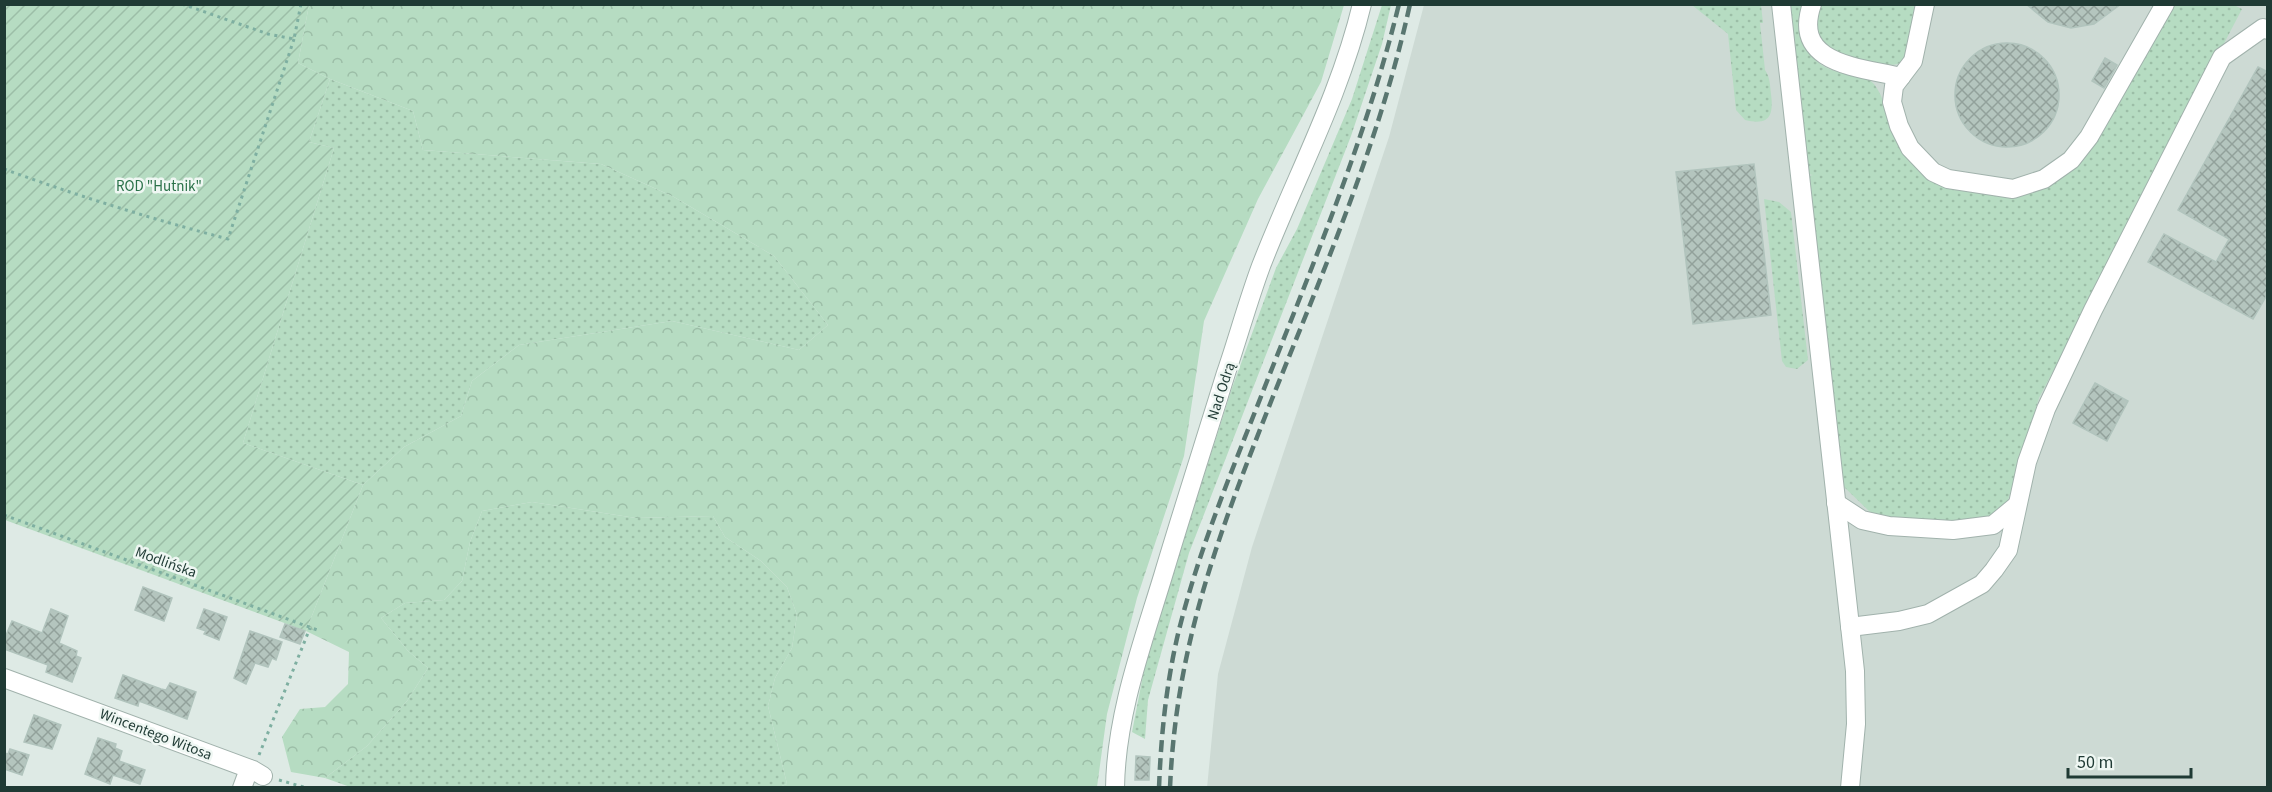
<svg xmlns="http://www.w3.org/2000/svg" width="2272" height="792" font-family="'Source Sans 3',sans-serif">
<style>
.built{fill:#cddad4}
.grass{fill:url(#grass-dots)}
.forest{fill:url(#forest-crowns)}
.garden{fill:url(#garden-furrows)}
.building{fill:url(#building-cross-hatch);stroke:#b1c4bd;stroke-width:1.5}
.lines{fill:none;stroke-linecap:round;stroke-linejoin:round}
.minor-casing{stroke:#a1b2ac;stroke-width:20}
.path{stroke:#7eafa1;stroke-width:3;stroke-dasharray:3 4.5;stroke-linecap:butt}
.minor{stroke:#fff;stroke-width:18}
.rail{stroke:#597670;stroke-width:4.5;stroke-dasharray:12 6;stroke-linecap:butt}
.labels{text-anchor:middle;stroke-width:5;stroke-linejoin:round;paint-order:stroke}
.park-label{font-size:15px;fill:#297148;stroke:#eff7f3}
.street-label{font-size:15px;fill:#1f3a34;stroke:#eff7f3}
</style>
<defs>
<pattern id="grass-dots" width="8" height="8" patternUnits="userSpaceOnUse" patternTransform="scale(1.5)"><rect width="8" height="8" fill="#b6dcc2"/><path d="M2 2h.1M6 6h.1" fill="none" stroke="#9cbea7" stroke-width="1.8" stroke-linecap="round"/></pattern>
<pattern id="forest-crowns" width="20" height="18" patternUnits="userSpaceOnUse" patternTransform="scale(1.5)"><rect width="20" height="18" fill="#b6dcc2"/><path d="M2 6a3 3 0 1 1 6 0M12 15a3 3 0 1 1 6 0" fill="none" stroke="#9cbea7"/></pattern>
<pattern id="garden-furrows" width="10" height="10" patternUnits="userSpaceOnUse" patternTransform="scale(1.5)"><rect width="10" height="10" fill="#b6dcc2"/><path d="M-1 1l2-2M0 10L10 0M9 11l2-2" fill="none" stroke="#9cbea7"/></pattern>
<pattern id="building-cross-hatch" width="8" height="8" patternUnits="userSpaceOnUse" patternTransform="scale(1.5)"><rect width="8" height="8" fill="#b4c5be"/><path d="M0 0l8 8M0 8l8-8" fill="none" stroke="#92a19b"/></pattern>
</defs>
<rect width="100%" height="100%" fill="#deeae5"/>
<path class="built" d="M 1424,5 L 2267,5 L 2267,787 L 1207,788 L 1218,674 L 1252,547 L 1389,137 Z"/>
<g class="grass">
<path d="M 1382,5 L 1391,5 L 1382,44 L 1351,136 L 1189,553 L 1148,700 L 1145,739 L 1132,732 L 1147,655 L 1232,388 L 1276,268 L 1297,229 L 1352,99 Z"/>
<path d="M 1692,5 L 1761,5 L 1763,23 L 1760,23 L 1765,70 C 1770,77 1770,85 1771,94 C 1774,116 1769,126 1745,120 L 1736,110 L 1728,34 Z"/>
<path d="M 1789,5 L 1804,5 C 1803,12 1800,20 1800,27 C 1800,49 1818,68 1839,72 C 1850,74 1864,74 1873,83 C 1884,94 1891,129 1901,145 C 1906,152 1980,188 1993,195 L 2075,167 L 2083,160 L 2095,144 L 2173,5 L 2234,5 L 2242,9 L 2039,398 L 2005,510 L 1968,525 L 1883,519 L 1869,511 L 1842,485 L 1808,176 L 1813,175 L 1807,174 Z"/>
<path d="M 1820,5 L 1914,5 C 1915,15 1909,56 1900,63 C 1891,69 1842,58 1832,53 L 1815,30 Z"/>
<path d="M 330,79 L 413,111 L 423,150 L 601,164 L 674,197 L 774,256 L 828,325 L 799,350 L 672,321 L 519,345 L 472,381 L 461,416 L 404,447 L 363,485 L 243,443 L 334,148 L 309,142 Z"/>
<path d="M 1764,199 L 1779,202 L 1791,212 L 1808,360 L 1797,369 L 1786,367 L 1782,361 Z"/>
<path d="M 532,502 L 636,518 L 713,516 L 725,537 L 761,561 L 787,587 L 797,615 L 792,648 L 775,678 L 768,706 L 787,784 L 779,787 L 353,788 L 325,778 L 367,746 L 407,701 L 428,668 L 408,651 L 381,618 L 405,603 L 444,600 L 462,581 L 470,542 L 482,511 Z"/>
</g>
<path class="forest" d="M 309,5 L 1344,5 L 1321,82 L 1258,199 L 1204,321 L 1184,456 L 1137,598 L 1107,714 L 1097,787 L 779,787 L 787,784 L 768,706 L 775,678 L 792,648 L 797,615 L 787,587 L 761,561 L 725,537 L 713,516 L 636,518 L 532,502 L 482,511 L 470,542 L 462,581 L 444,600 L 405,603 L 381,618 L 408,651 L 428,668 L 407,701 L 367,746 L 325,778 L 291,772 L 282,737 L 300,709 L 325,707 L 348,684 L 349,652 L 306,631 L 363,485 L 404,447 L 461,416 L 472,381 L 519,345 L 672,321 L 799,350 L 828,325 L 774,256 L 674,197 L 601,164 L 423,150 L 413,111 L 330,79 L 298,63 Z"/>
<path class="garden" d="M 4,5 L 309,5 L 298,63 L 330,79 L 309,142 L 334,148 L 243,443 L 363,485 L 306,631 L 5,520 Z"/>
<g class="building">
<path d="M 2026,4 L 2121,4 L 2094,24 L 2071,28 L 2048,22 Z"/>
<circle cx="2007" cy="95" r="52"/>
<path d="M 2105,58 L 2117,65 L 2104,88 L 2092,81 Z"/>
<path d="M 2258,67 L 2268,72 L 2268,293 L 2253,319 L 2148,262 L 2164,234 L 2216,262 L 2229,239 L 2178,210 Z"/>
<path d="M 1754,164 L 1771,315 L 1693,324 L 1676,172 Z"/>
<path d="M 2095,383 L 2128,401 L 2107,441 L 2073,423 Z"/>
<path d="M 143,587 L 172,598 L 164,621 L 135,610 Z"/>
<path d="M 51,609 L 68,616 L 59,643 L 77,651 L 76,656 L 81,658 L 72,682 L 46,672 L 48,665 L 4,649 L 4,640 L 12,621 L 42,633 Z"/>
<path d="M 204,609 L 227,617 L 219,640 L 204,634 L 206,631 L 197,628 Z"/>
<path d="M 285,624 L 305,631 L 300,644 L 280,637 Z"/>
<path d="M 250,631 L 282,642 L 276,660 L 272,658 L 268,667 L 255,663 L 246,684 L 234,678 Z"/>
<path d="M 123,675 L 161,689 L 166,690 L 170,683 L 196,692 L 187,719 L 139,701 L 138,706 L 115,698 Z"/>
<path d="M 34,715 L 61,725 L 52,749 L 24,742 Z"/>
<path d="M 98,738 L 116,744 L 115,748 L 122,751 L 119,761 L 145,770 L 140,784 L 113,775 L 110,784 L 85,774 Z"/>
<path d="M 10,749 L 29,755 L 22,775 L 4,769 L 4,753 L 8,754 Z"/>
<path d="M 1136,756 L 1150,757 L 1149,780 L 1135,780 Z"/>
</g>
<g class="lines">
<g class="minor-casing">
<g id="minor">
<path d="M 1781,4 L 1855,671 L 1856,724 L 1850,788"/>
<path d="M 1812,4 C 1791,65 1860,67 1901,77"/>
<path d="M 1925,4 L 1913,61 L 1894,86 L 1892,102 L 1899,126 L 1910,148 L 1933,172 L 1948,179 L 2013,189 L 2044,179 L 2071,160 L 2089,137 L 2165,4"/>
<path d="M 1836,503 L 1862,520 L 1889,526 L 1953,530 L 1993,525 L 2016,506"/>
<path d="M 1850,627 L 1899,621 L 1928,614 L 1982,584 L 1994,570 L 2008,550 L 2027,462 L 2046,409 L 2093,310 L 2222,57 L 2263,28 L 2268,30"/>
<path d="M 4,678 L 253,770 L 263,776"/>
<path d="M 242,788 L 249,769"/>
<path d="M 1115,788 C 1116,715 1142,645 1163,576 C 1183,509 1205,441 1226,373 C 1238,338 1248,301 1261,266 C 1295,178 1340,96 1362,4"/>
</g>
</g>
<g class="path">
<path d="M 182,4 L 268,34 L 294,39 L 301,4"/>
<path d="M 4,169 C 78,196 152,219 228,239 L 294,39"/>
<path d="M 4,515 L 320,631"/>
<path d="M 259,755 L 310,628"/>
<path d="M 279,780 L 307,788"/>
</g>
<use href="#minor" class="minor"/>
<g class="rail">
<path d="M 1159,788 C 1161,736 1166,685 1178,634 C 1198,552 1231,473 1262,394 C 1312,266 1366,139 1399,4"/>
<path d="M 1170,788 C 1176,643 1220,531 1272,399 C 1324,269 1380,141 1410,4"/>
</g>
</g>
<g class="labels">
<g class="park-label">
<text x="159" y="191">ROD "Hutnik"</text>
</g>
<g class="street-label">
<text transform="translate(1221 391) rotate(-72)" y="5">Nad Odrą</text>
<text transform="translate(166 562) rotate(20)" y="5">Modlińska</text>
<text transform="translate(156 734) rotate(21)" y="5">Wincentego Witosa</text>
</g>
</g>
<rect width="2272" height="792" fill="none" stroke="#1f3a34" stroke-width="12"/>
<path d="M2068 768v9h123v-9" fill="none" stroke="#1f3a34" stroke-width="3"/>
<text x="2077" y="768" font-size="18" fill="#1f3a34" stroke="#eff7f3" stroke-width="4.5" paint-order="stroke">50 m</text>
</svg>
